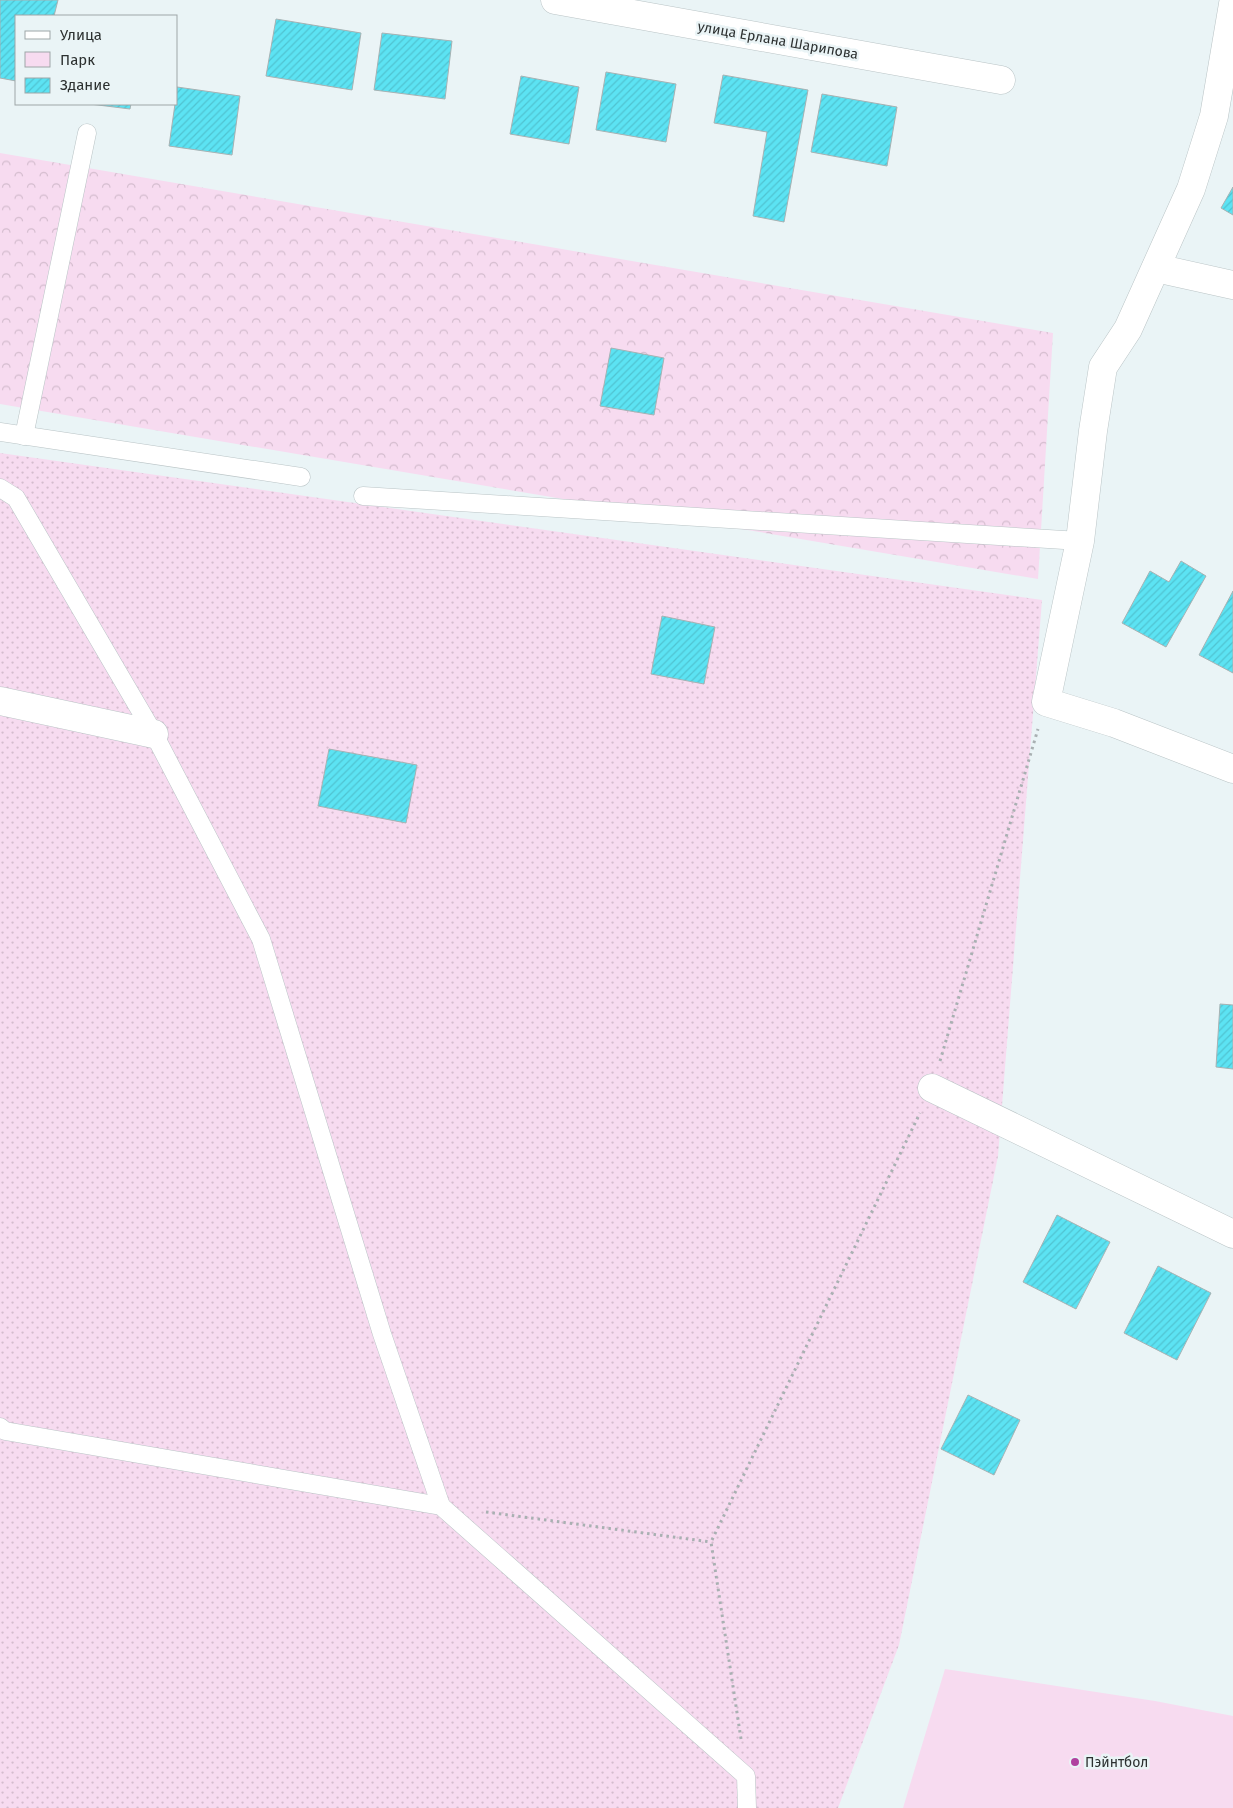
<svg xmlns="http://www.w3.org/2000/svg" width="1233" height="1808" font-family="'Fira Sans',sans-serif">
<style>
.grass{fill:url(#grass-dots)}
.forest{fill:url(#forest-crowns)}
.park{fill:#f7dbf0}
.building{fill:url(#building-hatch);stroke:#a7b2b3}
.lines{fill:none;stroke-linecap:round;stroke-linejoin:round}
.lane-casing{stroke:#bac4c6;stroke-width:19}
.street-casing{stroke:#bac4c6;stroke-width:29}
.path{stroke:#a9b0b2;stroke-width:3;stroke-dasharray:2.5 4;stroke-linecap:butt}
.lane{stroke:#fff;stroke-width:18}
.street{stroke:#fff;stroke-width:28}
.poi-dot{fill:#b0419f;stroke:#eaf4f6;stroke-width:2}
.labels{text-anchor:middle;stroke-width:5;stroke-linejoin:round;paint-order:stroke}
.street-label{font-size:14px;fill:#2c3030;stroke:#eaf4f6}
.poi-label{font-size:14px;fill:#2c3030;stroke:#eaf4f6;text-anchor:start}
</style>
<defs>
<pattern id="grass-dots" width="8" height="8" patternUnits="userSpaceOnUse" patternTransform="scale(1.25)"><rect width="8" height="8" fill="#f7dbf0"/><path d="M2 2h.1M6 6h.1" fill="none" stroke="#d4bcce" stroke-width="1.8" stroke-linecap="round"/></pattern>
<pattern id="forest-crowns" width="20" height="18" patternUnits="userSpaceOnUse" patternTransform="scale(1.25)"><rect width="20" height="18" fill="#f7dbf0"/><path d="M2 6a3 3 0 1 1 6 0M12 15a3 3 0 1 1 6 0" fill="none" stroke="#d4bcce"/></pattern>
<pattern id="building-hatch" width="6" height="6" patternUnits="userSpaceOnUse" patternTransform="scale(1.25)"><rect width="6" height="6" fill="#5ce3f3"/><path d="M-1 1l2-2M0 6l6-6M5 7l2-2" fill="none" stroke="#50c3d1"/></pattern>
</defs>
<rect width="100%" height="100%" fill="#eaf4f6"/>
<path class="grass" d="M 0,453 L 1042,600 L 998,1156 L 899,1645 L 838,1808 L 0,1808 Z"/>
<path class="forest" d="M 0,153 L 1053,333 L 1038,579 L 0,404 Z"/>
<path class="park" d="M 945,1669 L 1155,1701 L 1233,1716 L 1233,1808 L 903,1808 Z"/>
<g class="building">
<path d="M 0,0 L 58,0 L 54,16 L 16,16 L 16,81 L 0,78 Z"/>
<path d="M 276,19 L 361,33 L 352,90 L 266,76 Z"/>
<path d="M 382,33 L 452,41 L 445,99 L 374,90 Z"/>
<path d="M 606,72 L 676,84 L 666,142 L 596,130 Z"/>
<path d="M 723,75 L 808,90 L 784,222 L 753,216 L 767,132 L 714,123 Z"/>
<path d="M 521,76 L 579,87 L 569,144 L 510,134 Z"/>
<path d="M 177,87 L 240,96 L 232,155 L 169,146 L 175,104 L 176,104 Z"/>
<path d="M 822,94 L 897,107 L 887,166 L 811,152 Z"/>
<path d="M 90,104 L 131,104 L 130,109 Z"/>
<path d="M 1233,187 L 1233,215 L 1221,208 Z"/>
<path d="M 611,348 L 664,358 L 654,415 L 600,406 Z"/>
<path d="M 1181,561 L 1206,576 L 1166,647 L 1122,623 L 1150,571 L 1169,582 Z"/>
<path d="M 1233,591 L 1233,673 L 1199,655 Z"/>
<path d="M 662,616 L 715,627 L 704,684 L 651,674 Z"/>
<path d="M 329,749 L 417,765 L 406,823 L 318,806 Z"/>
<path d="M 1220,1004 L 1233,1005 L 1233,1069 L 1216,1067 Z"/>
<path d="M 1057,1215 L 1110,1242 L 1076,1309 L 1023,1282 Z"/>
<path d="M 1158,1266 L 1211,1293 L 1177,1360 L 1124,1333 Z"/>
<path d="M 968,1395 L 1020,1420 L 994,1475 L 941,1449 Z"/>
</g>
<g class="lines">
<g class="lane-casing">
<g id="lane">
<path d="M 0,432 L 301,477"/>
<path d="M 24,436 L 87,133"/>
<path d="M 0,488 L 16,498 L 154,734 L 261,939 L 382,1334 L 441,1506"/>
<path d="M 363,496 L 1080,541"/>
<path d="M 0,1427 L 5,1431 L 441,1506 L 746,1776 L 747,1808"/>
</g>
</g>
<g class="street-casing">
<g id="street">
<path d="M 555,0 L 1001,80"/>
<path d="M 1233,4 L 1214,116 L 1191,189 L 1128,329 L 1103,367 L 1093,431 L 1080,541 L 1046,702 L 1114,723 L 1233,769"/>
<path d="M 1156,268 L 1233,285"/>
<path d="M 0,701 L 154,734"/>
<path d="M 932,1088 L 1233,1234"/>
</g>
</g>
<g class="path">
<path d="M 940,1061 L 1038,729"/>
<path d="M 486,1512 L 711,1542"/>
<path d="M 741,1739 L 711,1542 L 920,1113"/>
</g>
<use href="#lane" class="lane"/>
<use href="#street" class="street"/>
</g>
<circle class="poi-dot" cx="1075" cy="1762" r="5"/>
<g class="labels">
<g class="street-label">
<text transform="translate(778 40) rotate(10)" y="5">улица Ерлана Шарипова</text>
</g>
<g class="poi-label">
<text x="1085" y="1767">Пэйнтбол</text>
</g>
</g>
<rect x="15" y="15" width="162" height="90" fill="#eaf4f6" stroke="#9ea6a7"/>
<rect x="25" y="31" width="25" height="8" fill="#ffffff" stroke="#9ea6a7"/>
<text x="60" y="40" font-size="15" fill="#2c3030">Улица</text>
<rect x="25" y="52" width="25" height="15" fill="#f7dbf0" stroke="#9ea6a7"/>
<text x="60" y="65" font-size="15" fill="#2c3030">Парк</text>
<rect x="25" y="78" width="25" height="15" fill="url(#building-hatch)" stroke="#9ea6a7"/>
<text x="60" y="90" font-size="15" fill="#2c3030">Здание</text>
</svg>
